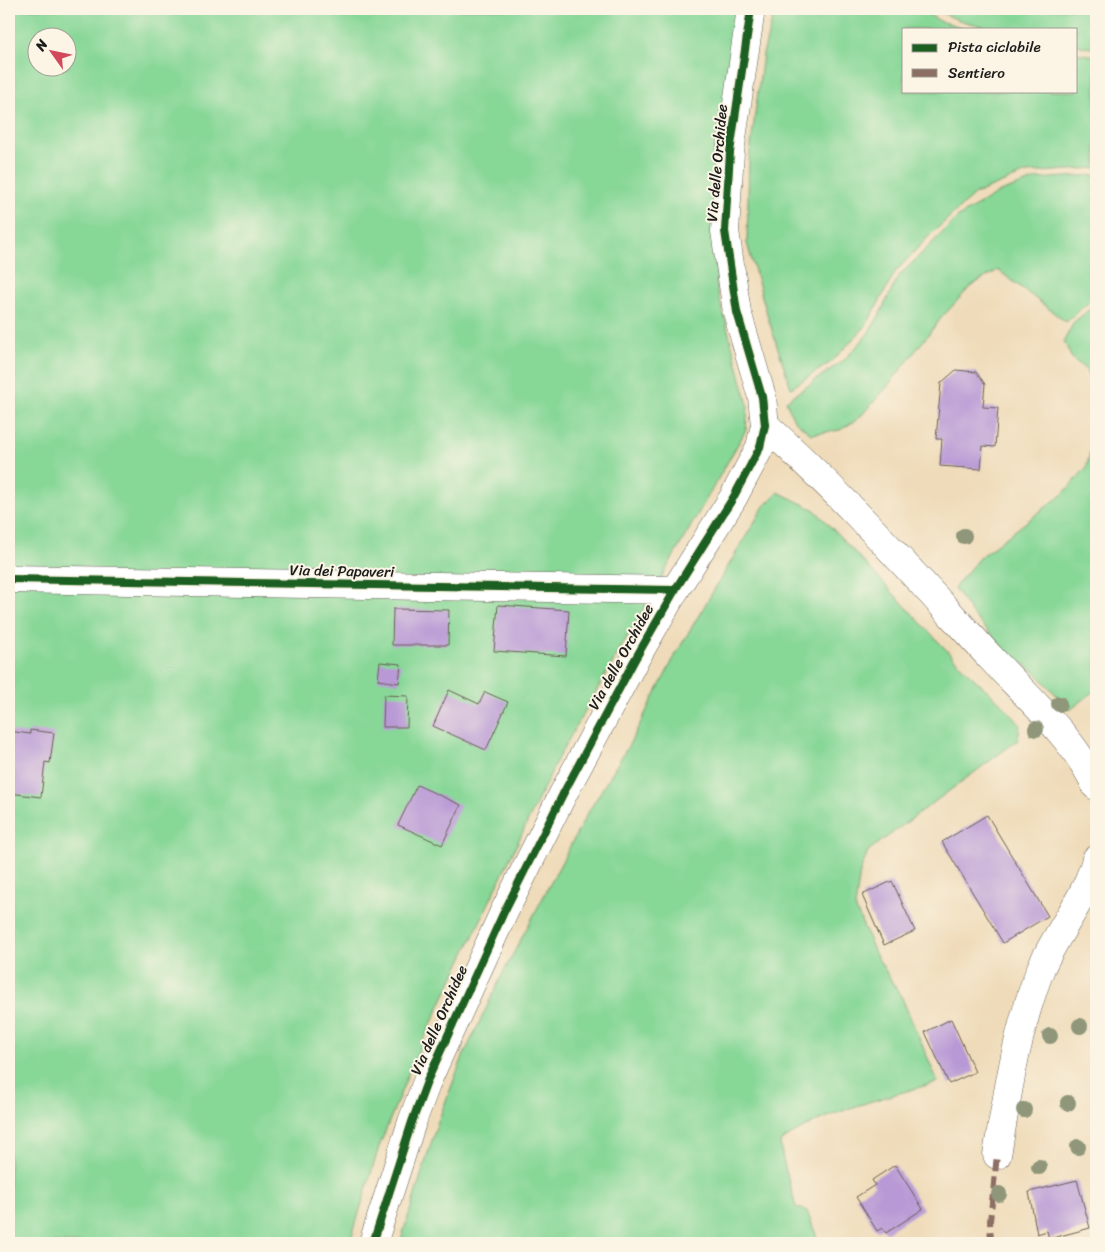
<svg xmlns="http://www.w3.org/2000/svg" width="1105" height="1252" font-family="Sriracha,sans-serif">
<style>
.green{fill:#87d797;stroke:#527a5a;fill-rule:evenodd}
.building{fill:#b899d5}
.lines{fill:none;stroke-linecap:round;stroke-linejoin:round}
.minor-casing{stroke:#665f53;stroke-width:29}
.minor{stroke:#fff;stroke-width:28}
.quiet{stroke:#8d6e63;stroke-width:6;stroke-dasharray:12 6;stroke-linecap:butt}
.cycleway-casing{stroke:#fcf5e5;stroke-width:11}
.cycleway{stroke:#1b5e20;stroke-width:8}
.tree{fill:#8f967a}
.labels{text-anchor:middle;stroke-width:4;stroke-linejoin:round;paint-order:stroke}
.street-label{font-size:15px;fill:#1c1c1c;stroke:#fcf5e5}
</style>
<rect width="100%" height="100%" fill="#fcf5e5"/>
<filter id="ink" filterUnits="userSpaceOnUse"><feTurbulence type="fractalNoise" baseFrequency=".02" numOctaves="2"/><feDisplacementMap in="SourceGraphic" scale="10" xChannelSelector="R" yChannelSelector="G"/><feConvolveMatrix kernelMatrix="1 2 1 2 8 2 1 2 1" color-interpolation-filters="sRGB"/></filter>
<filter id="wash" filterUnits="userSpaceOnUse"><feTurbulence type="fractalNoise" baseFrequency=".0096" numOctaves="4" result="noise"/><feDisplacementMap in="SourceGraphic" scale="20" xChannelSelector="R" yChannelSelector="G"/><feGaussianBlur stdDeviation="1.12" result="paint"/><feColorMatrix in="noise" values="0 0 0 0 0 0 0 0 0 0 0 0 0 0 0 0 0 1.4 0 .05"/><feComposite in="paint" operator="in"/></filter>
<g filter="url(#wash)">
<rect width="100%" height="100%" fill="#efdbb9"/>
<g class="green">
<path d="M 9,9 L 743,9 L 731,59 L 713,188 L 717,289 L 748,405 L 746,430 L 558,758 L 413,1062 L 379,1147 L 350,1243 L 9,1243 ZM 38,38 L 68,38 L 68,68 L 38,68 Z"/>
<path d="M 775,9 L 919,9 L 940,21 L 969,29 L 904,29 L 904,91 L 1076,91 L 1076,53 L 1096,56 L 1096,168 L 1026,173 L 975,194 L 932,233 L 896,271 L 866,326 L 831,362 L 791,388 L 769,321 L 747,243 L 749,160 L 763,54 Z"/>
<path d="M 935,9 L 1096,9 L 1096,49 L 1076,45 L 1076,29 C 1029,29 977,34 935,9 Z"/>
<path d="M 1096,175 L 1096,296 L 1066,322 L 998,270 L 971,286 L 942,317 L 888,386 L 858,419 L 840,430 L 811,434 L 794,420 L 786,401 L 844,360 L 867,335 L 879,316 L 898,277 L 958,217 L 1000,192 L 1037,179 Z"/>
<path d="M 1096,304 L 1096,391 L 1086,370 L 1071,357 L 1064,341 L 1074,322 Z"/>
<path d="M 1096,429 L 1096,690 L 1070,710 L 1036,673 L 1005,650 L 973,615 L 954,588 L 979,558 L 1063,494 L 1086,468 Z"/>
<path d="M 778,492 L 815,510 L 967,672 L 1002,704 L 1020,724 L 1018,740 L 868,851 L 860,872 L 855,907 L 876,955 L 902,998 L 938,1082 C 884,1098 828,1110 780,1142 L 783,1160 L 796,1207 L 807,1211 L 819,1243 L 400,1243 L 437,1124 L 462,1059 L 502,975 L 586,816 L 630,743 L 677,652 L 764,506 Z"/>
</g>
<g id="blocks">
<g class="building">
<path d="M 956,370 L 976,372 L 985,384 L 983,407 L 998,408 L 995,447 L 983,446 L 981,469 L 940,466 L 942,439 L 936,439 L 941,383 Z"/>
<path d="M 498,605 L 569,610 L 566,656 L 494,651 Z"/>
<path d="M 393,609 L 449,610 L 448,645 L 392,645 Z"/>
<path d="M 380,662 L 401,664 L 399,683 L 378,680 Z"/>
<path d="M 449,690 L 479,704 L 485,692 L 508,702 L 486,750 L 433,726 Z"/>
<path d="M 384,695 L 408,696 L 407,727 L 383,727 Z"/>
<path d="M 30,730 L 54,733 L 50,763 L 45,762 L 41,797 L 9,793 L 9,731 L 30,734 Z"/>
<path d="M 417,785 L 461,805 L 442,845 L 398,825 Z"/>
<path d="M 987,815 L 1048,916 L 1003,943 L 942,842 Z"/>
<path d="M 892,881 L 915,931 L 884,945 L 862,895 Z"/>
<path d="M 951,1019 L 975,1072 L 949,1084 L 925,1032 Z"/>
<path d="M 895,1165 L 923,1209 L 886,1233 L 882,1228 L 877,1231 L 856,1197 L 875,1185 L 872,1180 Z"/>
<path d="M 1077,1180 L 1090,1228 L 1049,1239 L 1047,1231 L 1037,1234 L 1029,1192 Z"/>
</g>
</g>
</g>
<g filter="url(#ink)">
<use href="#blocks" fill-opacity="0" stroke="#665f53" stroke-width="1"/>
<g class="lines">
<g class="minor-casing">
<g id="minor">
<path d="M 765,425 C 845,497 918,579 991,658 C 1026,696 1075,739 1096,786"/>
<path d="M 9,579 L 675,590"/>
<path d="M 997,1155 C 1008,1091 1017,1029 1041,968 C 1057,931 1086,899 1096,859"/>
<path d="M 373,1243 L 412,1122 L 428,1079 L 503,914 L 563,794 L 634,661 L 675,590 L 733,498 L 760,447 L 765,425 L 762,397 L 737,312 L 725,231 L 730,152 L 751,9"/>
</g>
</g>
<use href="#minor" class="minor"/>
<path class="quiet" d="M 991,1243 L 990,1221 L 997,1155"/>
<g class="cycleway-casing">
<g id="cycleway">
<path d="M 9,579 L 675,590"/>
<path d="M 373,1243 L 412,1122 L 428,1079 L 503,914 L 563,794 L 634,661 L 675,590 L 733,498 L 760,447 L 765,425 L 762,397 L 737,312 L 725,231 L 730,152 L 751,9"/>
</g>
</g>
<use href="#cycleway" class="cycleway"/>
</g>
<g class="tree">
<circle cx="964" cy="536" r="8"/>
<circle cx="1059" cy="704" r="8"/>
<circle cx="1036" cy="729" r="8"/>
<circle cx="1080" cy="1026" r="8"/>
<circle cx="1050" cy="1036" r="8"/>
<circle cx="1068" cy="1103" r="8"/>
<circle cx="1024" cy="1110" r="8"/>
<circle cx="1078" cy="1147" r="8"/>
<circle cx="1039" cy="1167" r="8"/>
<circle cx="999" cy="1194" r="8"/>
</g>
</g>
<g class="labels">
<g class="street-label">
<text transform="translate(717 163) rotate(-85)" y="5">Via delle Orchidee</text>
<text transform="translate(342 571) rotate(1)" y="5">Via dei Papaveri</text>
<text transform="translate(621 657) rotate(-61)" y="5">Via delle Orchidee</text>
<text transform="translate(439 1020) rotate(-66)" y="5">Via delle Orchidee</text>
</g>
</g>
<rect width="1105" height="1252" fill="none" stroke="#fcf5e5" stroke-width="30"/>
<rect x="902" y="28" width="175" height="65" fill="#fcf5e5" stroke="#a29e95"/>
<rect x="912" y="44" width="25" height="8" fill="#1b5e20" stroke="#a29e95"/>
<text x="948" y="52" font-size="15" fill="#1c1c1c">Pista ciclabile</text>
<rect x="912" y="69" width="25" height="8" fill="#8d6e63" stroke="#a29e95"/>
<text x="948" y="78" font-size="15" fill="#1c1c1c">Sentiero</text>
<g transform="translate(52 52) rotate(303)"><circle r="24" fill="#fcf5e5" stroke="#a29e95"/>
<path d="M0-4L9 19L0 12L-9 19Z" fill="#d1495b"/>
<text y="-8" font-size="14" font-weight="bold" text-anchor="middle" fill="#1c1c1c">N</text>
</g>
</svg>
